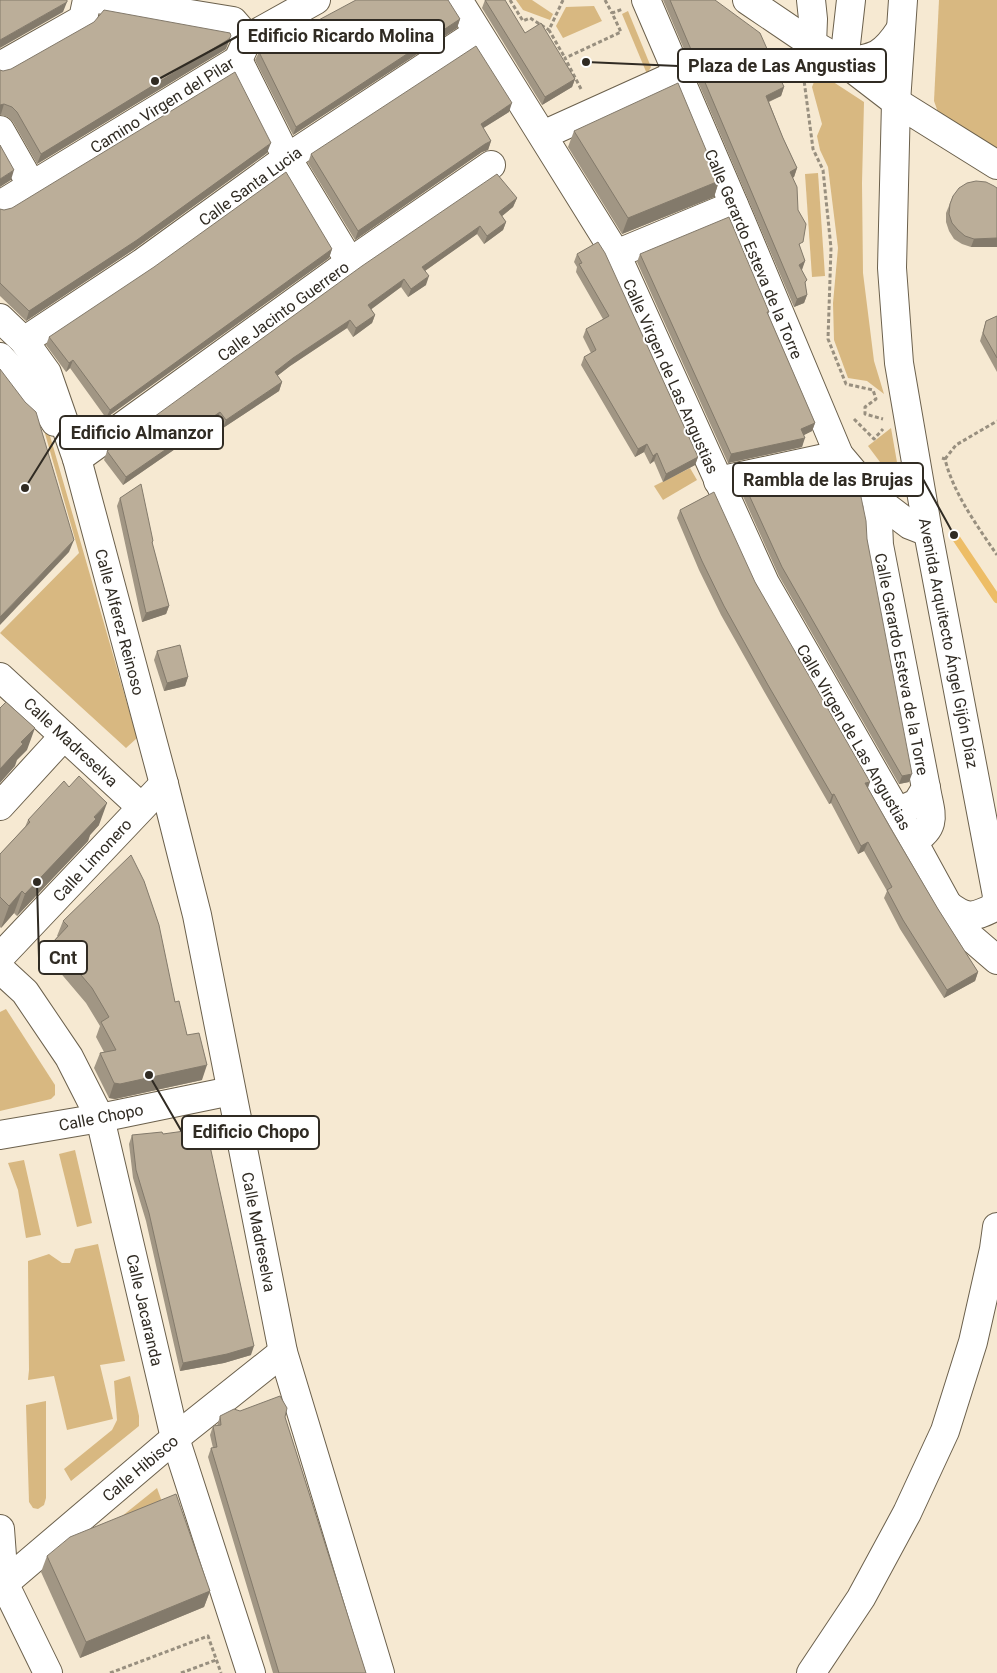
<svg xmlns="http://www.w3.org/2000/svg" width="997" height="1673" font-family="Roboto,sans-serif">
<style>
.green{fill:#d8b881}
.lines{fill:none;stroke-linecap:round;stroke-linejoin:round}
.stream{stroke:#edbd66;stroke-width:8}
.street-casing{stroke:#6b604c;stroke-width:30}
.secondary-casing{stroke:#6b604c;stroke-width:30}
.path{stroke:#988f7f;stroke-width:3;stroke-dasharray:4 2.5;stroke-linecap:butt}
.street{stroke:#fff;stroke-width:28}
.secondary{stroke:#fff;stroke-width:28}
.wall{fill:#a19684}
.shaded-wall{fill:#837a6b}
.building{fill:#bbae99;stroke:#837a6b}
.labels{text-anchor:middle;stroke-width:4;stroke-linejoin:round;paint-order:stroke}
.street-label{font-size:16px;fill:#302b23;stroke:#fff}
.leader{fill:none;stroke:#302b23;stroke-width:2}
.callout-dot{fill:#302b23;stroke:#fff;stroke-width:2}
.callout{fill:#fff;stroke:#302b23;stroke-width:2}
.callout-label{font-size:18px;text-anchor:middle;font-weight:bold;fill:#302b23}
</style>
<rect width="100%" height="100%" fill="#f6e9d2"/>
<g class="green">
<path d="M 516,0 L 532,0 L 553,14 L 550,20 L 523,10 Z"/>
<path d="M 939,0 L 997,0 L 997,151 L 939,115 L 934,101 Z"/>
<path d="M 594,6 L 602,21 L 563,38 L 556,26 L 566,7 Z"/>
<path d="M 628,11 L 651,67 L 647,74 L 622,14 Z"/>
<path d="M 818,72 L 864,102 L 862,183 L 863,273 L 874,361 L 884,394 L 867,381 L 848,378 L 834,340 L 833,303 L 838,248 L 828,167 L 820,150 L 817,136 L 822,124 L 812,87 Z"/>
<path d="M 818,173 L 825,276 L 812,277 L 805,174 Z"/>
<path d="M 44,415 L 137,738 L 126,748 L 0,633 L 79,553 L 40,416 Z"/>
<path d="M 891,428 L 898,468 L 889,474 L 868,446 Z"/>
<path d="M 690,468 L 697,480 L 663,500 L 654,486 Z"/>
<path d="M 6,1009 L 55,1085 L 55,1095 L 51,1099 L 0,1111 L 0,1012 Z"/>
<path d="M 75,1150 L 92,1223 L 77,1227 L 59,1154 Z"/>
<path d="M 24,1160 L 41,1235 L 26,1238 L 18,1190 L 8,1163 Z"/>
<path d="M 98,1244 L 125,1361 L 100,1365 L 113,1419 L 67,1430 L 54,1376 L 28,1380 L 29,1370 L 28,1261 L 49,1254 L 62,1263 L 70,1263 L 75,1249 Z"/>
<path d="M 130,1376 L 139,1416 L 139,1426 L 71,1481 L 64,1469 L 112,1430 L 117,1420 L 114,1381 Z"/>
<path d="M 46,1401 L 46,1498 L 44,1505 L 38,1509 L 33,1508 L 29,1502 L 26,1405 Z"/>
<path d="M 157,1488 L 165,1510 L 101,1533 Z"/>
</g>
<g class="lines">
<path class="stream" d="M 954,535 L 997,599"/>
<g class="street-casing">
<g id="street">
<path d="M 103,0 L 233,21 L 248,38"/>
<path d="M 458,0 L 616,254 L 765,583 L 897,812 L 961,929 L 997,960"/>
<path d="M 646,0 L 741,221 L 839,455 L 877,500 L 910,525 L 928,532"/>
<path d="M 811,0 L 813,19 L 812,44"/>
<path d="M 238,60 L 287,158 L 350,262"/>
<path d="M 844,62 L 851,0"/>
<path d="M 0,66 L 83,19 L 87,0"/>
<path d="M 896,102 L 997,165"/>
<path d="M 0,130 L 32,186"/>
<path d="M 543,135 L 678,74"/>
<path d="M 0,205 L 238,60 L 248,38 L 316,0"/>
<path d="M 616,254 L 734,205"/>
<path d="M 24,341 L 142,263 L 287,158 L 477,33"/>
<path d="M 77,459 L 350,262 L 491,165"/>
<path d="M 718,481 L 839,455"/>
<path d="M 877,500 L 879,545 L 926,788 L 917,803 L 897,812"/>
<path d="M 0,677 L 141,807"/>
<path d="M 0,806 L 64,736"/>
<path d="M 913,841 C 939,826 930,813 926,788"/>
<path d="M 948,905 C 967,919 972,918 993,908 L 997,899"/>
<path d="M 0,957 L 164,784"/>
<path d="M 0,969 L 25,992 L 69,1057 L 100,1118 L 175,1438 L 251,1673"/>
<path d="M 0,1135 L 100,1118 L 231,1091"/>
<path d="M 0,1529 L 4,1583 L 48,1673"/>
<path d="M 0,1587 L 175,1438 L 283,1352"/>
</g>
</g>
<g class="secondary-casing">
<g id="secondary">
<path d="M 747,0 L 812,44 L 844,62 L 896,102"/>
<path d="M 903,0 L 896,102 L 892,268 L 899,363 L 928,532 L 997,896"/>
<path d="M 844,62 C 875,58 883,56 900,30"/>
<path d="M 0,318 L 24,341 L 47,373 L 77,459 L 164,784 L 197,915 L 283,1352 L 380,1673"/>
<path d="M 0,357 L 44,404 L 55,422"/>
<path d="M 811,1673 L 861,1598 L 907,1513 L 945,1431 L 973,1342 L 994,1249 L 997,1227"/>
</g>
</g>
<g class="path">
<path d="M 510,0 L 523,21 L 530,18 L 549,30"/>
<path d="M 563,0 L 549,30 L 565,58"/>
<path d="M 605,0 L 612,13"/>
<path d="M 806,69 L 804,80 L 813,149 L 823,170 L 831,248 L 828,339 L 846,384 L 873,390 L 876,399 L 865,407 L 865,414 L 883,419"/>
<path d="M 581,89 L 565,58 L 621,32 L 612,13 L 623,9"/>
<path d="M 854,419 L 874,439 L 883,429"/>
<path d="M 942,458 L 945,459 C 953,493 978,527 997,555"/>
<path d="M 945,459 L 956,445 L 997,421"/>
<path d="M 110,1673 L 208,1636 L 221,1673"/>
<path d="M 181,1673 L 216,1660"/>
</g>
<use href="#street" class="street"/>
<use href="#secondary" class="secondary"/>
</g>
<g class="wall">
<path d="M 485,0 L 525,33 L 575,79 L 572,87 L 542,105 L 482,8 Z"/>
<path d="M 663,0 L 715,0 L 784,87 L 781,96 L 769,102 L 783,138 L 797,168 L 794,177 L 792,178 L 800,248 L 805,261 L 801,270 L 807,280 L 805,283 L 807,295 L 804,303 L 794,307 Z"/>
<path d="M 460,19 L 457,28 L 293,135 L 255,60 L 259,52 Z"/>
<path d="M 226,49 L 37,164 L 13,122 L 8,117 L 0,115 L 0,70 L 3,71 Z"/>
<path d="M 509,112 L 483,128 L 491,141 L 488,150 L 482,152 L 355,240 L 308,163 L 311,154 Z"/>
<path d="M 574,131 L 719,181 L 714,197 L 622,234 L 568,147 Z"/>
<path d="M 267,153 L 133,250 L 26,321 L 0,296 L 0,209 L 4,210 Z"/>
<path d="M 997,188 L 997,247 L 971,247 L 962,244 L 954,239 L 949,231 L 946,222 L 946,213 L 953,196 Z"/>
<path d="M 517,198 L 513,207 L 502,216 L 506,222 L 503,230 L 484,244 L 477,234 L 425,271 L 426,285 L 408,297 L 401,287 L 371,309 L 375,315 L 372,323 L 353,337 L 347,328 L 290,366 L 277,376 L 282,382 L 279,391 L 223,428 L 217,420 L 123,485 L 104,460 L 107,451 Z"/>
<path d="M 332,249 L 329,258 L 106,418 L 70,368 L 66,372 L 46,345 L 49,337 Z"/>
<path d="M 577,254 L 698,457 L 695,465 L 663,482 L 654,461 L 650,464 L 644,452 L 635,457 L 581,365 L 584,357 L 591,353 L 583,337 L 586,329 L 603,319 L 576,272 L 577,267 L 574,262 Z"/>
<path d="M 640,254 L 769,312 L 768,314 L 815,423 L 812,431 L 804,435 L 802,447 L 728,463 L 637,262 Z"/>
<path d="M 997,316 L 997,372 L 980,341 L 986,321 Z"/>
<path d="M 744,484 L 867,539 L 909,782 L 899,784 L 779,576 L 741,492 Z"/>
<path d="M 120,498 L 153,541 L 152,544 L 169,606 L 166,614 L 142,622 L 117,506 Z"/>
<path d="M 680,510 L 755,582 L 868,788 L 938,909 L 978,972 L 975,981 L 944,998 L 900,929 L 884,898 L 887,891 L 864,851 L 858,854 L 831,803 L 829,804 L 765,693 L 721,615 L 699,570 L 677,518 Z"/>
<path d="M 157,651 L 188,677 L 185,686 L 164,691 L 154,660 Z"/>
<path d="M 28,820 L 99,825 L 90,835 L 88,841 L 17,916 L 14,913 L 1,928 L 0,927 L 0,854 L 25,827 Z"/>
<path d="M 63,921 L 175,1002 L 202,1080 L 115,1099 L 109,1098 L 94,1068 L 100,1053 L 104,1052 L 96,1037 L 100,1026 L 86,1003 L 47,957 L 53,942 L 58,936 L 57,936 Z"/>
<path d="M 163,1134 L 251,1355 L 224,1363 L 180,1371 L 146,1221 L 133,1178 L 129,1144 L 132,1135 Z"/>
<path d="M 240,1411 L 285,1417 L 366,1673 L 273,1673 L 208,1457 L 211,1448 L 213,1448 L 210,1435 L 213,1426 L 217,1426 L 220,1416 Z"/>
<path d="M 47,1556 L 210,1591 L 204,1607 L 80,1658 L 41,1572 Z"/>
</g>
<g class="shaded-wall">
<path d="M 67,2 L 63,12 L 0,48 L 0,40 Z"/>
<path d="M 460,19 L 457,28 L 293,135 L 296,127 Z"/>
<path d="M 231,36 L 226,49 L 37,164 L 41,154 Z"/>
<path d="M 575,79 L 572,87 L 542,105 L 545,97 Z"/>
<path d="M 784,87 L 781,96 L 763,104 L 766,96 Z"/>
<path d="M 512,103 L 509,112 L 477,132 L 481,124 Z"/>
<path d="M 4,104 L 1,114 L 0,115 L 0,105 Z"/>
<path d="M 491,141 L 488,150 L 482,152 L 355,240 L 358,231 L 485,144 Z"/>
<path d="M 271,143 L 267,153 L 133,250 L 26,321 L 29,311 Z"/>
<path d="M 797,168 L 794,177 L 786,181 L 790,172 Z"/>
<path d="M 14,170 L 11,180 L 0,187 L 0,179 Z"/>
<path d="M 719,181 L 714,197 L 622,234 L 628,218 Z"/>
<path d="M 517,198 L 513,207 L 496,221 L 499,212 Z"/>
<path d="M 506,222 L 503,230 L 484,244 L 487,236 Z"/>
<path d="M 480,226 L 477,234 L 419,275 L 422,267 Z"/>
<path d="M 997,238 L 997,247 L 971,247 L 974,239 Z"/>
<path d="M 332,249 L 329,258 L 106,418 L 110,410 Z"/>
<path d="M 805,261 L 802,270 L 796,274 L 799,265 Z"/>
<path d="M 429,276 L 426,285 L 408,297 L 411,289 Z"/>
<path d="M 404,279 L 401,287 L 365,314 L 368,305 Z"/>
<path d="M 807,295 L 804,303 L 794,307 L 797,299 Z"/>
<path d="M 375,315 L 372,323 L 353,337 L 356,328 Z"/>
<path d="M 350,320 L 347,328 L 290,366 L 272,380 L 275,372 L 293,358 Z"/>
<path d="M 73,360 L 70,368 L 66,372 L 69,363 Z"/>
<path d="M 282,382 L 279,391 L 223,428 L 226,420 Z"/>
<path d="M 220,412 L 217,420 L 123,485 L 126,477 Z"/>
<path d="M 815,423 L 812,431 L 798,438 L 801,429 Z"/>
<path d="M 805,438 L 802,447 L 728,463 L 731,454 Z"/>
<path d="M 647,444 L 644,452 L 635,457 L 638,449 Z"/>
<path d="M 657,453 L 654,461 L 650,464 L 653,456 Z"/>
<path d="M 698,457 L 695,465 L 663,482 L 666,474 Z"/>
<path d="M 74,540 L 69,552 L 0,625 L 0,617 Z"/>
<path d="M 169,606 L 166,614 L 142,622 L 146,613 Z"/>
<path d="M 188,677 L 185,686 L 164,691 L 167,683 Z"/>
<path d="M 35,728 L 27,750 L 17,760 L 15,766 L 0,783 L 0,769 L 21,742 Z"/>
<path d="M 912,774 L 909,782 L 899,784 L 902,776 Z"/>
<path d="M 870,782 L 867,791 L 865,783 Z"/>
<path d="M 834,794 L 831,803 L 829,804 L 832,795 Z"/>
<path d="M 107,803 L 99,825 L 90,835 L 88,841 L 17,916 L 25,894 Z"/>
<path d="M 868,842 L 864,851 L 858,854 L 861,846 Z"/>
<path d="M 22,891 L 14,913 L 1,928 L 9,906 Z"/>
<path d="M 978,972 L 975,981 L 944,998 L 947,990 Z"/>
<path d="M 207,1065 L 202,1080 L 115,1099 L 109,1098 L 114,1083 Z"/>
<path d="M 254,1346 L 251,1355 L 224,1363 L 180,1371 L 183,1363 Z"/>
<path d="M 210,1591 L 204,1607 L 80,1658 L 86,1642 Z"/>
</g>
<g class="building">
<path d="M 0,0 L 67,0 L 67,2 L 0,40 Z"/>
<path d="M 356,0 L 448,0 L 460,19 L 296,127 L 259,52 Z"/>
<path d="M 485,0 L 505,0 L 525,33 L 541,23 L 575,79 L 545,97 Z"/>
<path d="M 670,0 L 715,0 L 760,33 L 784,87 L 766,96 L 783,138 L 797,168 L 790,172 L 797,187 L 798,210 L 806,224 L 803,242 L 799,244 L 805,261 L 799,265 L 807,280 L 805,282 L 807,295 L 797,299 Z"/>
<path d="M 104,10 L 230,33 L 231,36 L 229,39 L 41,154 L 17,112 L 12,107 L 4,104 L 0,105 L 0,70 L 3,71 L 11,69 L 94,22 Z"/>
<path d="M 476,46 L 512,103 L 481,124 L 491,141 L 485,144 L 358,231 L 311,154 Z"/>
<path d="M 235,72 L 271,143 L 137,240 L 29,311 L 0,283 L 0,209 L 4,210 L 12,208 Z"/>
<path d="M 678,83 L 719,181 L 628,218 L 574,131 Z"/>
<path d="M 0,145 L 14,170 L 0,179 Z"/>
<path d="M 286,172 L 332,249 L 110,410 L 73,360 L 69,363 L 49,337 L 154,267 Z"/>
<path d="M 497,174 L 517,198 L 499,212 L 506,222 L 487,236 L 480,226 L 422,267 L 429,276 L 411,289 L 404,279 L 368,305 L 375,315 L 356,328 L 350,320 L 293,358 L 275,372 L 282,382 L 226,420 L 220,412 L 126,477 L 107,451 L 362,266 Z"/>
<path d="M 976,181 L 986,182 L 994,186 L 997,188 L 997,238 L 974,239 L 965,236 L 958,230 L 952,223 L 949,214 L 950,204 L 953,196 L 959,188 L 967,183 Z"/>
<path d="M 729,217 L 769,312 L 767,312 L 815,423 L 801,429 L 805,438 L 731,454 L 640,254 Z"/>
<path d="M 598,242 L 605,253 L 698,457 L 666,474 L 657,453 L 653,456 L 647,444 L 638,449 L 584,357 L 596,350 L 586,329 L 609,316 L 579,264 L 582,263 L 577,254 Z"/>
<path d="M 997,316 L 997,358 L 983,333 L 986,321 Z"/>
<path d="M 0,369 L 25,402 L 36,412 L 74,540 L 0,617 Z"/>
<path d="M 836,464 L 860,492 L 866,521 L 867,539 L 912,774 L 902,776 L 782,567 L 744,484 Z"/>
<path d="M 141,484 L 153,541 L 152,542 L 169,606 L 146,613 L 120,498 Z"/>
<path d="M 714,492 L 755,582 L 870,782 L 865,783 L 891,829 L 938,909 L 978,972 L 947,990 L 903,920 L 887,890 L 892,887 L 868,842 L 861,846 L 834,794 L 832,795 L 768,685 L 724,606 L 702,561 L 680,510 Z"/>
<path d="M 180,645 L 188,677 L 167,683 L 157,651 Z"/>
<path d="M 6,702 L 35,728 L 21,742 L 23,744 L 0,769 L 0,708 Z"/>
<path d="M 79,776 L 107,803 L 94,817 L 96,819 L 25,894 L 22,891 L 9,906 L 0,897 L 0,854 L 30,822 L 28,820 L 64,781 L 69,787 Z"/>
<path d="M 131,855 L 144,881 L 159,925 L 175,1002 L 179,1001 L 187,1035 L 199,1033 L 207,1065 L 120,1084 L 114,1083 L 100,1053 L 116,1050 L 101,1022 L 109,1017 L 92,988 L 53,942 L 68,926 L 63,921 Z"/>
<path d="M 206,1128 L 254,1346 L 227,1354 L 183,1363 L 149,1213 L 136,1170 L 132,1135 L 162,1132 L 163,1134 Z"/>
<path d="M 280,1396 L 287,1408 L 285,1417 L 366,1673 L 279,1673 L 211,1448 L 217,1447 L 213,1426 L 221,1425 L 220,1416 L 234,1409 L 240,1411 Z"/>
<path d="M 176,1494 L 210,1591 L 86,1642 L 47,1556 L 70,1537 Z"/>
</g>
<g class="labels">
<g class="street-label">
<text transform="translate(162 105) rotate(-32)" y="6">Camino Virgen del Pilar</text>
<text transform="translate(250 186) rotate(-36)" y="6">Calle Santa Lucia</text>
<text transform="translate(754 254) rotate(67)" y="6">Calle Gerardo Esteva de la Torre</text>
<text transform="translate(283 311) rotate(-36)" y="6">Calle Jacinto Guerrero</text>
<text transform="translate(671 376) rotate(66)" y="6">Calle Virgen de Las Angustias</text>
<text transform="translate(120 622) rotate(75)" y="6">Calle Alferez Reinoso</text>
<text transform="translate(949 643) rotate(79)" y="6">Avenida Arquitecto Ángel Gijón Díaz</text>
<text transform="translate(902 664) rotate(79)" y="6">Calle Gerardo Esteva de la Torre</text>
<text transform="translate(854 737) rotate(60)" y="6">Calle Virgen de Las Angustias</text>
<text transform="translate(71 742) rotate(43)" y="6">Calle Madreselva</text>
<text transform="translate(92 860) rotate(-47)" y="6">Calle Limonero</text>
<text transform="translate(101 1117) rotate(-11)" y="6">Calle Chopo</text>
<text transform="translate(259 1232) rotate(79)" y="6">Calle Madreselva</text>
<text transform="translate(145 1310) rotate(77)" y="6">Calle Jacaranda</text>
<text transform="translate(140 1468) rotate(-40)" y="6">Calle Hibisco</text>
</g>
</g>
<path class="leader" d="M155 81L238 36M586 62L678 66M25 488L60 432M954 535L923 479M37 882L39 958M149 1075L182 1132"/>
<g class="callout-dot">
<circle cx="155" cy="81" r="5"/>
<circle cx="586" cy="62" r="5"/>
<circle cx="25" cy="488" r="5"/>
<circle cx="954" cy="535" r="5"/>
<circle cx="37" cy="882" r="5"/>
<circle cx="149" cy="1075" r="5"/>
</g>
<g class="callout">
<rect x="238" y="20" width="206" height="33" rx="5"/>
<rect x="678" y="49" width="208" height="33" rx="5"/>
<rect x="60" y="416" width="163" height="33" rx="5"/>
<rect x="733" y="463" width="190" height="33" rx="5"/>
<rect x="39" y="941" width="48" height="33" rx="5"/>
<rect x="182" y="1116" width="137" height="33" rx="5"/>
</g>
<g class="callout-label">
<text x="341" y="42">Edificio Ricardo Molina</text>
<text x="782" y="72">Plaza de Las Angustias</text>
<text x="142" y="439">Edificio Almanzor</text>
<text x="828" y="486">Rambla de las Brujas</text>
<text x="63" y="964">Cnt</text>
<text x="251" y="1138">Edificio Chopo</text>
</g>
</svg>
